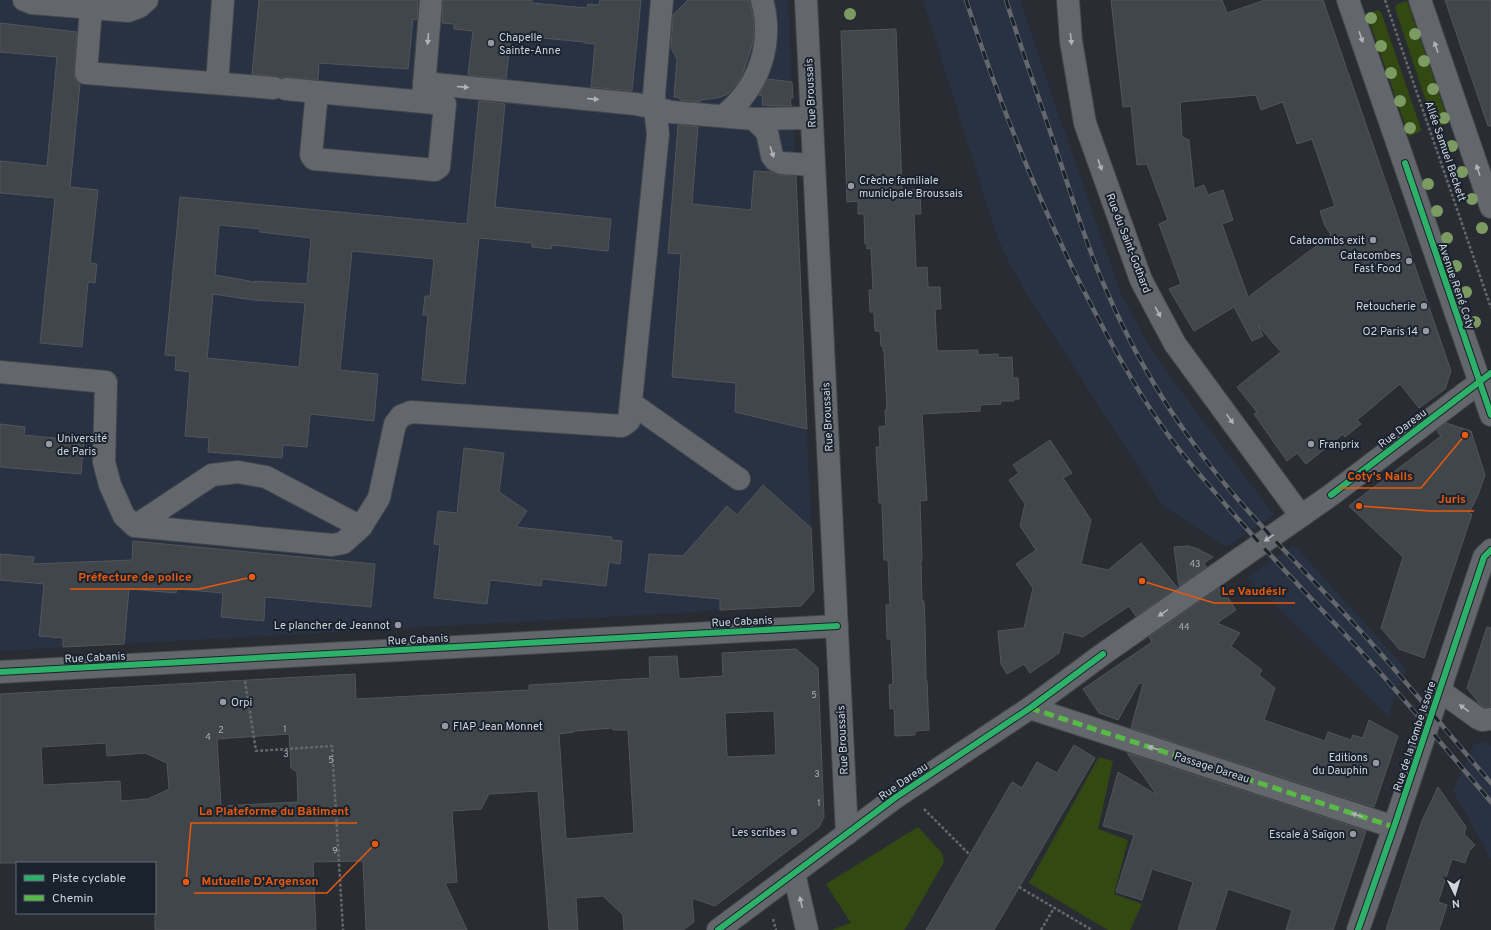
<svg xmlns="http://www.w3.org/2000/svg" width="1491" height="930" font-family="Overpass,sans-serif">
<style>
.built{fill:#283243}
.green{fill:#324a11}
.building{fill:#41464b;stroke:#52555b;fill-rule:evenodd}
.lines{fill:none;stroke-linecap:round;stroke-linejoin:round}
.minor-casing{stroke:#44484d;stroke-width:24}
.path{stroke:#64686c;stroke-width:2.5;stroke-dasharray:3 2;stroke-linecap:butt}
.minor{stroke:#63666b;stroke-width:22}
.rail-casing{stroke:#64676b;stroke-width:4.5}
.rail{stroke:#1a222e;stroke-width:3;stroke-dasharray:9;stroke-linecap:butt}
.quiet{stroke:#58b947;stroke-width:5;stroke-dasharray:10 5;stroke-linecap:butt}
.cycleway-casing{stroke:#1a222e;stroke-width:8}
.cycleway{stroke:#2db169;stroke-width:6}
.tree{fill:#7c9b62}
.oneway{fill:#afb3bb}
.poi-dot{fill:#959aa2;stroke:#1a222e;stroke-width:1.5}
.labels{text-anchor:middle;stroke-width:4;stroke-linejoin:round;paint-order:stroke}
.number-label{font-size:9px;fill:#acb0b8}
.poi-label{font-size:11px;fill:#cfd4dd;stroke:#1a222e;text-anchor:end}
.street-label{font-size:11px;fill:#cfd4dd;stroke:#1a222e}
.leader{fill:none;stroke:#e8590c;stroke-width:1.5}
.callout-dot{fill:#e8590c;stroke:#1a222e;stroke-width:1.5}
.callout-label{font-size:12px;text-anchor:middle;font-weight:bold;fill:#e8590c;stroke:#1a222e;stroke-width:4;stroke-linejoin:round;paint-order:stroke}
</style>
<rect width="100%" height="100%" fill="#292d33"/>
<g class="built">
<path d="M 0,0 L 788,0 L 814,591 L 800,606 L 0,651 Z"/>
<path d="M 923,0 L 1020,0 L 1062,124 L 1120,292 L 1149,346 L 1194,409 L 1274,515 L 1227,547 L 1163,506 L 1027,294 L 1008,261 L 997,237 Z"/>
<path d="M 1294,545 L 1406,669 L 1388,716 L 1247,577 Z"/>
<path d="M 1488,742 L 1491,746 L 1491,859 L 1453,791 L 1474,744 Z"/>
</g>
<g class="green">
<path d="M 1407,1 L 1413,18 L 1412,20 L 1414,21 L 1449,123 L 1438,126 L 1434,125 L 1395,8 L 1397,4 Z"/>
<path d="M 1378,10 L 1381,12 L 1421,129 L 1420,132 L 1409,136 L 1367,14 Z"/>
<path d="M 1099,757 L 1113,761 L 1098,829 L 1128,840 L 1114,894 L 1142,904 L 1130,930 L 1108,930 L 1029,883 Z"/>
<path d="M 918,827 L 942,853 L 944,862 L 906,928 L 904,930 L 831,930 L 851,923 L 826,884 Z"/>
</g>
<g class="building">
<path d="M 259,0 L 418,0 L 417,20 L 413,19 L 408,69 L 319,63 L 318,80 L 287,77 L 281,78 L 275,76 L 252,74 Z"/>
<path d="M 443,0 L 532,0 L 532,3 L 587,8 L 588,4 L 599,5 L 600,0 L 641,0 L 632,91 L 591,87 L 595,44 L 584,43 L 584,42 L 511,35 L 506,79 L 468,75 L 473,31 L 454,29 L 454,24 L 442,23 Z"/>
<path d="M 688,0 L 750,0 L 753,18 L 754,32 L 752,46 L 743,73 L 736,85 L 729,93 L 726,95 L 717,98 L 700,100 L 700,102 L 680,100 L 680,98 L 674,97 L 677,59 L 671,48 L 673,15 Z"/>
<path d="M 1111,0 L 1222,0 L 1227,13 L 1265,0 L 1323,0 L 1451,371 L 1445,389 L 1419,408 L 1400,384 L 1357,420 L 1361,424 L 1345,437 L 1343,434 L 1306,464 L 1297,453 L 1287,461 L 1254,414 L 1257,412 L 1237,387 L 1281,352 L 1258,325 L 1263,336 L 1252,341 L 1234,307 L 1194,331 L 1169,289 L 1181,284 L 1159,224 L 1168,220 L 1147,164 L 1137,165 L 1131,106 L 1123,107 ZM 1256,95 L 1261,110 L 1283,102 L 1297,144 L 1312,139 L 1335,206 L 1320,211 L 1325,226 L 1331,235 L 1248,297 L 1222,224 L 1233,220 L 1223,190 L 1208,195 L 1204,185 L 1194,189 L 1189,140 L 1182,137 L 1180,102 Z"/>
<path d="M 1445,0 L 1491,0 L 1491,126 L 1488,126 Z"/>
<path d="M 0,23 L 77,32 L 74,72 L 75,79 L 80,84 L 70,187 L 98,190 L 90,263 L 97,264 L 95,283 L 88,282 L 82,347 L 40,343 L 55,198 L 0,193 L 0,161 L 47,166 L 57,57 L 0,52 Z"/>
<path d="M 896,29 L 902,190 L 920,189 L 921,214 L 914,214 L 916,268 L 927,267 L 928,287 L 940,287 L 941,309 L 935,309 L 937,351 L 978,350 L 978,355 L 998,354 L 998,358 L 1012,357 L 1013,378 L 1018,378 L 1019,399 L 1013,399 L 1014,401 L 1000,401 L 1001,404 L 980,405 L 980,411 L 922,414 L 927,500 L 920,501 L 922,561 L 921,561 L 922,601 L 924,601 L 925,624 L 926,680 L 927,681 L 929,730 L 915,731 L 915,735 L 895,736 L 894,708 L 890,709 L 889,685 L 893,684 L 891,639 L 887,639 L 886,605 L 890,605 L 888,560 L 884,560 L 882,503 L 879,503 L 876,447 L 880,447 L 879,427 L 886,426 L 885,410 L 887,410 L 884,351 L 883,351 L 883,346 L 881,346 L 880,331 L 875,331 L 874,312 L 870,312 L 869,290 L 873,290 L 871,248 L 867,249 L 867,244 L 865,244 L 864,214 L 858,214 L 858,201 L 847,202 L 841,31 Z"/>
<path d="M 768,79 L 792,82 L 793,98 L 790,98 L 791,106 L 762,105 L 763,96 L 759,95 Z"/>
<path d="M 479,101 L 505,104 L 495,207 L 611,219 L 608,251 L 552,245 L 551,249 L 532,247 L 532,243 L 479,238 L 465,384 L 422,380 L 428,315 L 423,315 L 425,296 L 430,296 L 434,259 L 352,251 L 340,370 L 378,374 L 374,421 L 310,414 L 307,447 L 283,445 L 282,458 L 208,452 L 209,438 L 185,436 L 190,372 L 175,370 L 176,356 L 165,355 L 180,197 L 467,224 ZM 219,225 L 260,229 L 260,232 L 311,238 L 307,284 L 255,281 L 255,282 L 215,275 ZM 213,294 L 253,300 L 305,303 L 299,367 L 207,358 Z"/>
<path d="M 678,125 L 698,127 L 692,204 L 751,210 L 754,171 L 771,172 L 780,175 L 796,176 L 807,429 L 735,412 L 736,383 L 672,377 L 681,254 L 668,253 Z"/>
<path d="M 1446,423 L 1471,431 L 1485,475 L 1478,495 L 1469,513 L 1472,514 L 1424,658 L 1399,649 L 1381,628 L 1403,557 L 1349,506 L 1441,436 L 1437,431 Z"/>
<path d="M 0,424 L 25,427 L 24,435 L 84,441 L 81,474 L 0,467 Z"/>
<path d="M 1050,440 L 1072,473 L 1063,478 L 1091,520 L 1081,564 L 1108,570 L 1141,543 L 1177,587 L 1136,616 L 1129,606 L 1083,637 L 1064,632 L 1059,653 L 1030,673 L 1024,664 L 1007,674 L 1001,664 L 998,631 L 1024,628 L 1033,588 L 1016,564 L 1036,550 L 1020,526 L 1025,504 L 1009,480 L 1019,473 L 1013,465 Z"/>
<path d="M 464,448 L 504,453 L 499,492 L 527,511 L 516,527 L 612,537 L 611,540 L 622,541 L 620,564 L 609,562 L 606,586 L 542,579 L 541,586 L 490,580 L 487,604 L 434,598 L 440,545 L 434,544 L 438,511 L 457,513 Z"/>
<path d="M 763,485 L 811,528 L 814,591 L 801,606 L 720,610 L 720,599 L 645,592 L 649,554 L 683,556 L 727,506 L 737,515 Z"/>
<path d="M 133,541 L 375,564 L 371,607 L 265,597 L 264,621 L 221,617 L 223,593 L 177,589 L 176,593 L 129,589 L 124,644 L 63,647 L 63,638 L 39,636 L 44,584 L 0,580 L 0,554 L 34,557 L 33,564 L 132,560 Z"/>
<path d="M 1188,546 L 1198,549 L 1213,557 L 1204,563 L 1206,567 L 1179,586 L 1174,547 Z"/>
<path d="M 1221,587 L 1236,610 L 1217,623 L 1240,633 L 1231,646 L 1262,670 L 1259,675 L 1275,688 L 1264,720 L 1325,741 L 1328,732 L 1351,740 L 1353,735 L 1363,738 L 1369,720 L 1398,736 L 1374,807 L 1131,728 L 1143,684 L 1139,683 L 1118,720 L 1099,713 L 1083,689 L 1152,642 L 1149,637 Z"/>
<path d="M 1487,627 L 1491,628 L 1491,707 L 1484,707 L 1479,703 L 1467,688 Z"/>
<path d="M 796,649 L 818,668 L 824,817 L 819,827 L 715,906 L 692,898 L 694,922 L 683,930 L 624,930 L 623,915 L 603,896 L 576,898 L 578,930 L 549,930 L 538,791 L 489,794 L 481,809 L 452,811 L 457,882 L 445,883 L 467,930 L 366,930 L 363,861 L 313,862 L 316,930 L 155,930 L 155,863 L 0,863 L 0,694 L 355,674 L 356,699 L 529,690 L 529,685 L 650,678 L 649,657 L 677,656 L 679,679 L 723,676 L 722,653 ZM 774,711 L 776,755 L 727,757 L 725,713 ZM 613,728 L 613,730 L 628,730 L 634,833 L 566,839 L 559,734 L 574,732 L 574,731 ZM 289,734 L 291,768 L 297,772 L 298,802 L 221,806 L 217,739 ZM 106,743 L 107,756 L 145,753 L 167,763 L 169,789 L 148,799 L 121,801 L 120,781 L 43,785 L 41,747 Z"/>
<path d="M 1074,745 L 1095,758 L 994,930 L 926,930 L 1012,782 L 1022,788 L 1037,762 L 1057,773 Z"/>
<path d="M 1127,753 L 1366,831 L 1333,930 L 1286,930 L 1292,910 L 1228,889 L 1215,930 L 1178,930 L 1193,882 L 1152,869 L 1142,900 L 1116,892 L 1134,835 L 1103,826 L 1118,772 L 1157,795 Z"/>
<path d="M 1438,787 L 1466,827 L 1464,834 L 1475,845 L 1469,851 L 1465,863 L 1452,859 L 1438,902 L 1447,905 L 1439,930 L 1386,930 L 1422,821 Z"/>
</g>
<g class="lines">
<g class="minor-casing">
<g id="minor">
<path d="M 24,0 L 32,3 L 128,11 L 139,7 L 147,0"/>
<path d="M 806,0 L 847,834"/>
<path d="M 1068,0 L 1071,41 L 1085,123 L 1141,280 L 1175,344 L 1301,516"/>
<path d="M 1348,0 L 1491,415"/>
<path d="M 1420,0 L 1491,207"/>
<path d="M 91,8 L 86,73 L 274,88"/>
<path d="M 217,83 L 223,0"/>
<path d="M 424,83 L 636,104 L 655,108 L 654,95 L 662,0"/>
<path d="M 286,89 L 317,92"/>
<path d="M 317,92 L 445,104 L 439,167 L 435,170 L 314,159 L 311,155 Z"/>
<path d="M 423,98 L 431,0"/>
<path d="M 723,116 C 759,88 774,44 762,0"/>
<path d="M 754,119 L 767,132 L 772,156 L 775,160 L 781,163 L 813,165"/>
<path d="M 0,372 L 106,382 L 104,462 L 110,485 L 124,516 L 135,526 L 332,545 L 343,543 L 361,527 L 379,498 L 395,424 L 401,416 L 411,412 L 622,426 L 629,421 L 658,134 L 655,108 L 671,112 L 754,119 L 811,118"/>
<path d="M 631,403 L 739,479"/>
<path d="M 135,526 L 212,475 L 238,472 L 266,477 L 361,527"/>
<path d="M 0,672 L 837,626"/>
<path d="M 1439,690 L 1478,718 L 1482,720 L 1491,719"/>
<path d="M 1030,708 L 1394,827"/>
<path d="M 794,873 L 807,930"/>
<path d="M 718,930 L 896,797 L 1030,708 L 1103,654 L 1331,495 L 1480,382"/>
<path d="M 1358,930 L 1394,827 L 1484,557 L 1491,550"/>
</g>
</g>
<g class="path">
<path d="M 1385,0 L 1491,308"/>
<path d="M 245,681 L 256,751 L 332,746 L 343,930"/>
<path d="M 924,809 L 970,855"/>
<path d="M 1019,887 L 1092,930"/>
<path d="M 773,919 L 776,930"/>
<path d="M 1041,930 L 1054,908"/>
</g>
<use href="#minor" class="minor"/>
<g class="rail-casing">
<g id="rail">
<path d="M 966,0 C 998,99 1036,196 1083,289 C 1108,338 1134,387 1166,432 C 1186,460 1209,485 1231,511 C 1272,558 1314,602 1357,647 C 1403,697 1447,750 1491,802"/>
<path d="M 1006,0 C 1022,51 1040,101 1057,152 C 1072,196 1085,242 1104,285 C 1127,339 1156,392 1191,440 C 1239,508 1300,565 1356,626 C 1403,677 1446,731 1491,783"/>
</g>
</g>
<use href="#rail" class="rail"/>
<path class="quiet" d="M 1030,708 L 1394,827"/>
<g class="cycleway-casing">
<g id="cycleway">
<path d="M 1405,163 L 1491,415"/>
<path d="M 1331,495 L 1491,373"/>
<path d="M 0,672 L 837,626"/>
<path d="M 718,930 L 896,797 L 1030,708 L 1103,654"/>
<path d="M 1358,930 L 1394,827 L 1484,557 L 1491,550"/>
</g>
</g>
<use href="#cycleway" class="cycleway"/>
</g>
<g class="tree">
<circle cx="850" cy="14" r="6"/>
<circle cx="1371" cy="18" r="6"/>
<circle cx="1415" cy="34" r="6"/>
<circle cx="1381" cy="46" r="6"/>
<circle cx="1424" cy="61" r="6"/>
<circle cx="1391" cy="73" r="6"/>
<circle cx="1433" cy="89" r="6"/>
<circle cx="1400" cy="101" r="6"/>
<circle cx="1444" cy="118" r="6"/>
<circle cx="1410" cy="128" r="6"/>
<circle cx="1452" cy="146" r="6"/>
<circle cx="1462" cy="172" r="6"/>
<circle cx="1428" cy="184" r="6"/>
<circle cx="1472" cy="199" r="6"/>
<circle cx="1437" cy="211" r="6"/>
<circle cx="1482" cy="228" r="6"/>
<circle cx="1447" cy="238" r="6"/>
<circle cx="1456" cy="266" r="6"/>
<circle cx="1466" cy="292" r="6"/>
<circle cx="1475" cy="322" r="6"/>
</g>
<defs><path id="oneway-solid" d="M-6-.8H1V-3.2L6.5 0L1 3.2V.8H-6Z"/></defs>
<g class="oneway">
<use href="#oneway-solid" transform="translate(1361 37) rotate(71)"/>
<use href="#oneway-solid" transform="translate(428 39) rotate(95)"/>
<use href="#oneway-solid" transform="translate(1071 39) rotate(84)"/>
<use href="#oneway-solid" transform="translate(1436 47) rotate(-109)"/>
<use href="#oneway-solid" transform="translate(463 87) rotate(5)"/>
<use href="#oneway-solid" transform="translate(593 99) rotate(5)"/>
<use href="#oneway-solid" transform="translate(772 152) rotate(72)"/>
<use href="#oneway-solid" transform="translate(1100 165) rotate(70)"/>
<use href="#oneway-solid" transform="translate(1478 170) rotate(-109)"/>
<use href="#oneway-solid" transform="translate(1158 312) rotate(62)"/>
<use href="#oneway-solid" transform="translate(1230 419) rotate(54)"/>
<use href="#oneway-solid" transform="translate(1269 538) rotate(145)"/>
<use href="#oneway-solid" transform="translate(1163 613) rotate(145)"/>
<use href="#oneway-solid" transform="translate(1464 708) rotate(-144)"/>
<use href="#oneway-solid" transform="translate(1153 748) rotate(-162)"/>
<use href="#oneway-solid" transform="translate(1357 815) rotate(-162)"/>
<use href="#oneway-solid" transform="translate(801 902) rotate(-103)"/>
</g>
<g class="poi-dot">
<circle cx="491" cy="43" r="4"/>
<circle cx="851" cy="186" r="4"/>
<circle cx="1373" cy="240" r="4"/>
<circle cx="1409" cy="261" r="4"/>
<circle cx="1424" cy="306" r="4"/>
<circle cx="1426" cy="331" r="4"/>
<circle cx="49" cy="444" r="4"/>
<circle cx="1311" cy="444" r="4"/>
<circle cx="398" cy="625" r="4"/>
<circle cx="223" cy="702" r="4"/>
<circle cx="445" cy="726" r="4"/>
<circle cx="1376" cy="763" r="4"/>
<circle cx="794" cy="832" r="4"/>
<circle cx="1353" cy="834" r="4"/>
</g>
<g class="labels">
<g class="number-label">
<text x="1195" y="567">43</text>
<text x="1184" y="630">44</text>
<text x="814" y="698">5</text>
<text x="285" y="732">1</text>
<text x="221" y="733">2</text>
<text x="208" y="740">4</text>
<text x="286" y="757">3</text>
<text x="331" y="763">5</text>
<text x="817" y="777">3</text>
<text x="819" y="806">1</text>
<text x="335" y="854">9</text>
</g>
<g class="poi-label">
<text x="499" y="41" text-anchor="start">Chapelle<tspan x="499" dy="13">Sainte-Anne</tspan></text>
<text x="859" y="184" text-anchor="start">Crèche familiale<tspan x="859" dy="13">municipale Broussais</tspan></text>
<text x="1365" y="244">Catacombs exit</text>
<text x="1401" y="259">Catacombes<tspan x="1401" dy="13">Fast Food</tspan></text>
<text x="1416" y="310">Retoucherie</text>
<text x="1418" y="335">O2 Paris 14</text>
<text x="57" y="442" text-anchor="start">Université<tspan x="57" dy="13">de Paris</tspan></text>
<text x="1319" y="448" text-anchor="start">Franprix</text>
<text x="390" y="629">Le plancher de Jeannot</text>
<text x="231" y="706" text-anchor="start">Orpi</text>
<text x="453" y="730" text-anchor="start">FIAP Jean Monnet</text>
<text x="1368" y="761">Editions<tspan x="1368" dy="13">du Dauphin</tspan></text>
<text x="786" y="836">Les scribes</text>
<text x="1345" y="838">Escale à Saïgon</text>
</g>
<g class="street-label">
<text transform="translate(810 93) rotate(-93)" y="4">Rue Broussais</text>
<text transform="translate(1446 151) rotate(71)" y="4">Allée Samuel Beckett</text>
<text transform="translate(1129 243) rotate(69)" y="4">Rue du Saint-Gothard</text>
<text transform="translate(1457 286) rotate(71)" y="4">Avenue René Coty</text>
<text transform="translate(827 417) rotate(-93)" y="4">Rue Broussais</text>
<text transform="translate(1402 428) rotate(-37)" y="4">Rue Dareau</text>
<text transform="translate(742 621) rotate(-3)" y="4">Rue Cabanis</text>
<text transform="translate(418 639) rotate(-3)" y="4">Rue Cabanis</text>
<text transform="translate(95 657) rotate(-3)" y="4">Rue Cabanis</text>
<text transform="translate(1414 736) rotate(-72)" y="4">Rue de la Tombe Issoire</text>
<text transform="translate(842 740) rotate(-93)" y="4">Rue Broussais</text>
<text transform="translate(1212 767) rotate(18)" y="4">Passage Dareau</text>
<text transform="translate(903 781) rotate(-35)" y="4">Rue Dareau</text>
</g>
</g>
<path class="leader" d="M1465 435L1421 488H1339M1359 506L1430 511H1474M252 577L199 589H70M1142 581L1214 603H1295M186 882L191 823H357M375 844L327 893H194"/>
<g class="callout-dot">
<circle cx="1465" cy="435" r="4"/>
<circle cx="1359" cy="506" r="4"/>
<circle cx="252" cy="577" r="4"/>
<circle cx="1142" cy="581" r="4"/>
<circle cx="186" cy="882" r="4"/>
<circle cx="375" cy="844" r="4"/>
</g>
<g class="callout-label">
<text x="1380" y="480">Coty's Nails</text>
<text x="1452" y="503">Juris</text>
<text x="135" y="581">Préfecture de police</text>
<text x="1254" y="595">Le Vaudésir</text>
<text x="274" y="815">La Plateforme du Bâtiment</text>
<text x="260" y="885">Mutuelle D'Argenson</text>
</g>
<rect x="16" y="862" width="140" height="52" fill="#1a222e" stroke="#626974"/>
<rect x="24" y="875" width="20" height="6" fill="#2db169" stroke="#626974"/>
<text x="52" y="882" font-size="12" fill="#cfd4dd">Piste cyclable</text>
<rect x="24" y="895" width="20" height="6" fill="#58b947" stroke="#626974"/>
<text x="52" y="902" font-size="12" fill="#cfd4dd">Chemin</text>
<g transform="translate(1455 894) rotate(175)" stroke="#1a222e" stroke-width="3" paint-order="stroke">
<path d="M0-3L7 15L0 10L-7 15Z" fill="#cfd4dd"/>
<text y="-6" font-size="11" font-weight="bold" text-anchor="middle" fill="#cfd4dd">N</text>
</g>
</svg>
